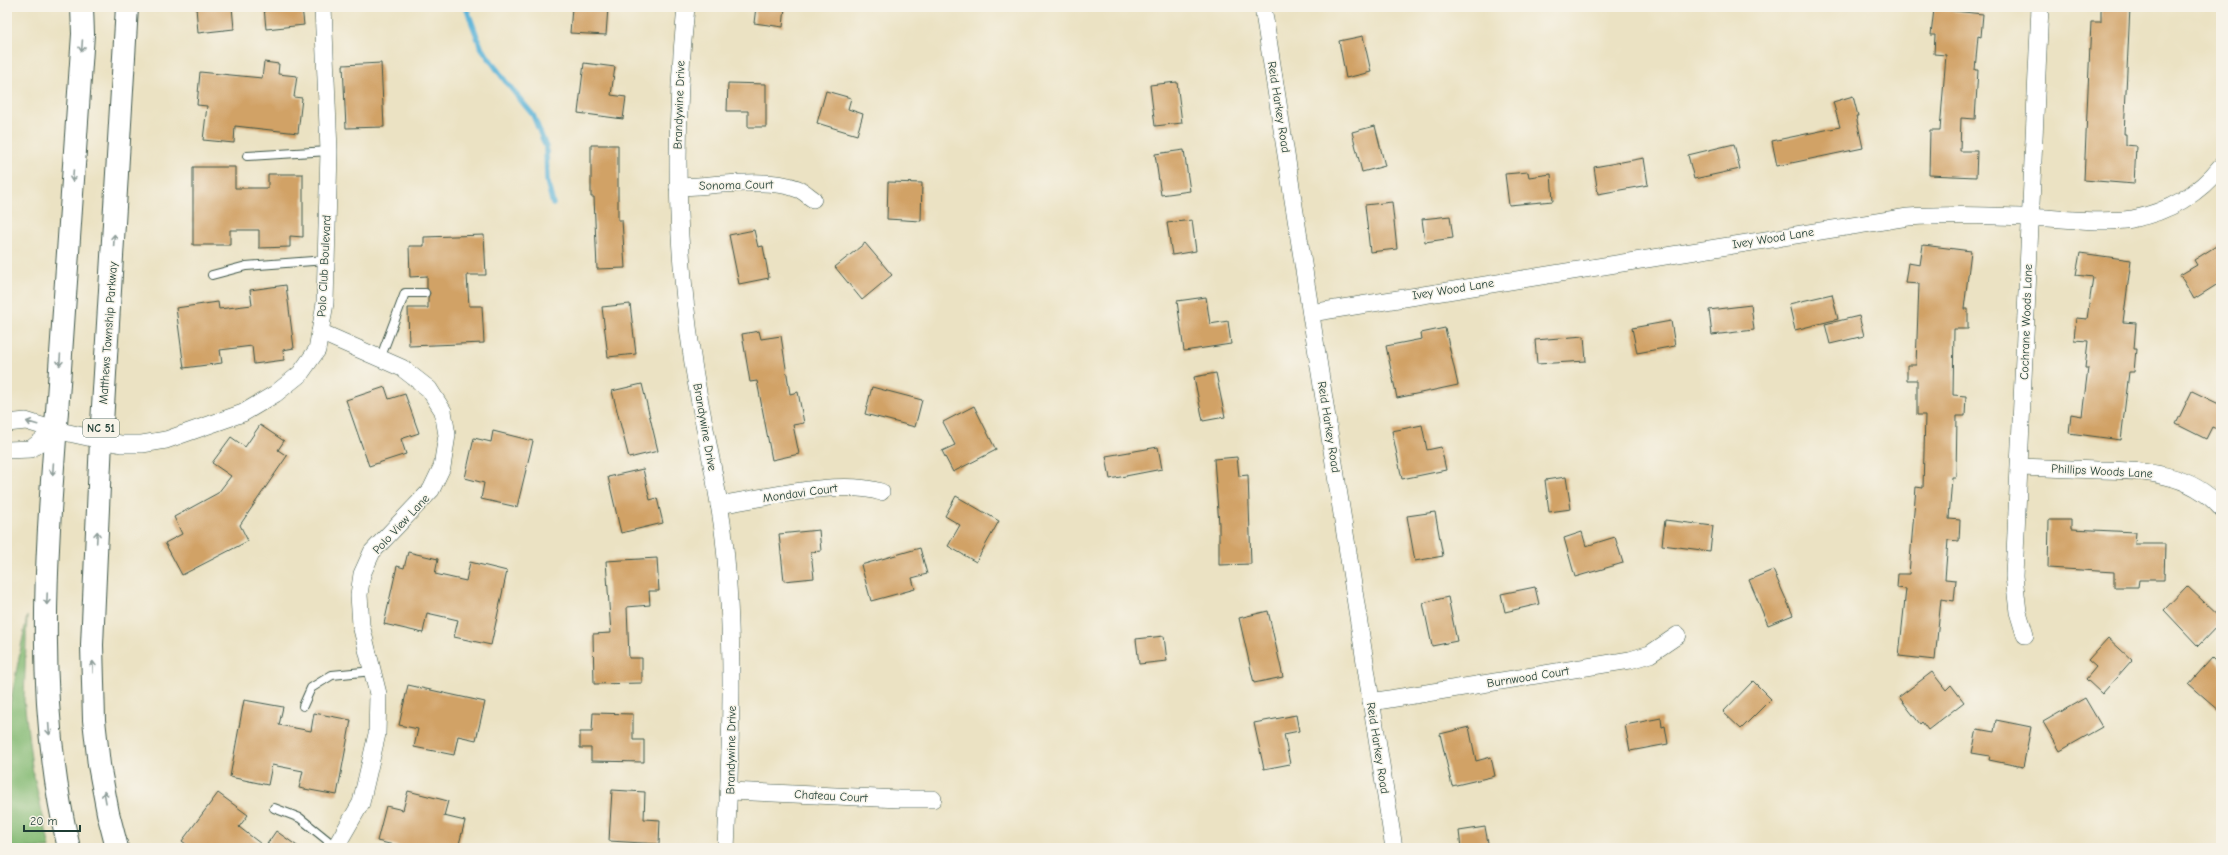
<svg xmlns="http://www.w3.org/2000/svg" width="2228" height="855" font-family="'Comic Neue',sans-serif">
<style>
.forest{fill:#86bb76;stroke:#527c55}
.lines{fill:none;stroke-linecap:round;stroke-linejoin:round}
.stream{stroke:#5ab3d8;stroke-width:5.5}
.building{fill:#d1a266}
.service-casing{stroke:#3e5649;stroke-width:10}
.minor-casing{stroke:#3e5649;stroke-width:18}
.primary-casing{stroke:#3e5649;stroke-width:24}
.service{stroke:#fff;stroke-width:8}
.minor{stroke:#fff;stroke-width:17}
.primary{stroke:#fff;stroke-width:22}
.oneway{stroke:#8f9e9a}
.labels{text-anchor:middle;stroke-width:3;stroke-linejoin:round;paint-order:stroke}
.shield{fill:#f7f3e8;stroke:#60746a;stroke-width:1}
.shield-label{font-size:11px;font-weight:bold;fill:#1f3d34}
.street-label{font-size:12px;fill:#1f3d34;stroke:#f7f3e8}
</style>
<rect width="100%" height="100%" fill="#f7f3e8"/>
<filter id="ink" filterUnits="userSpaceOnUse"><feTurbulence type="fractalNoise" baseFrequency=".025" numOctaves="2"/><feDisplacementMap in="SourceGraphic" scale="8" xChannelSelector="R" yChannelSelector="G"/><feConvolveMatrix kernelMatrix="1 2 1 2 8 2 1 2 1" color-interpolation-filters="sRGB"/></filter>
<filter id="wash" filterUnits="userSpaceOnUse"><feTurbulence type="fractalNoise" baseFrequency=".012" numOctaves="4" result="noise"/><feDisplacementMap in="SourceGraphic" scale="16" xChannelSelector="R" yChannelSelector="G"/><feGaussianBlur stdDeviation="0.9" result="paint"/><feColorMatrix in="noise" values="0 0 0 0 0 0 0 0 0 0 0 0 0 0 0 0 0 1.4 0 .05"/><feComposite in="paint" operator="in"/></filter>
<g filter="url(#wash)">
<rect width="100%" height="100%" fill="#ebe2c3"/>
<path class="forest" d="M 27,616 L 24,700 L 32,767 L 50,848 L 7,848 L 7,720 Z"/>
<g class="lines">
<path class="stream" d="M 466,7 L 481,47 L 506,82 L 533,115 L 546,147 L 547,181 L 553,204"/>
</g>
<g id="blocks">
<g class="building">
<path d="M 196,7 L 232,7 L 234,29 L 198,33 Z"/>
<path d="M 264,7 L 302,7 L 304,25 L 266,29 Z"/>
<path d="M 572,7 L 608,7 L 606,35 L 570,33 Z"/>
<path d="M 756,7 L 785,7 L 783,27 L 754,23 Z"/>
<path d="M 2101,7 L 2130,7 L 2124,134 L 2126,134 L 2126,145 L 2136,146 L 2134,184 L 2084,180 L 2091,22 L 2101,22 Z"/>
<path d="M 1934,9 L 1983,14 L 1981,37 L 1978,36 L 1975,70 L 1978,70 L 1975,119 L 1961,118 L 1960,151 L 1977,151 L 1976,177 L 1929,175 L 1930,130 L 1940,130 L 1946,55 L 1934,54 L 1935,35 L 1931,35 Z"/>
<path d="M 1363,36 L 1371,72 L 1346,78 L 1339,41 Z"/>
<path d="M 264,62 L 279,64 L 278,74 L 297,76 L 294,97 L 302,98 L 298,133 L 235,126 L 234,143 L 203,140 L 207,106 L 197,105 L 200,72 L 262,78 Z"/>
<path d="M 381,63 L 384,127 L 346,128 L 343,65 Z"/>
<path d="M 584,63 L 615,67 L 611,95 L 626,97 L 623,119 L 578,113 Z"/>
<path d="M 1177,82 L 1182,123 L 1155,126 L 1150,85 Z"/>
<path d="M 728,83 L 766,84 L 766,127 L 748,127 L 748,111 L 727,111 Z"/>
<path d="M 826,91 L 851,98 L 848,109 L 863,114 L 857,135 L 817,123 Z"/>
<path d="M 1853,96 L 1858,116 L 1856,116 L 1863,148 L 1777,166 L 1772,141 L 1840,127 L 1833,102 Z"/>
<path d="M 1375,126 L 1385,166 L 1362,172 L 1352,132 Z"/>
<path d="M 1734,144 L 1740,169 L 1694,179 L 1688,155 Z"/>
<path d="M 591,145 L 618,145 L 618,220 L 622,220 L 625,268 L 597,269 L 594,197 L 591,197 Z"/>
<path d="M 1184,150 L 1190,191 L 1161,195 L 1155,154 Z"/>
<path d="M 1644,158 L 1648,185 L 1598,194 L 1594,167 Z"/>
<path d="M 193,167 L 235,167 L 235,188 L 268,188 L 268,174 L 303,174 L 303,237 L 290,236 L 290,247 L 259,248 L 259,230 L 230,230 L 230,245 L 193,245 Z"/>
<path d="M 1528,172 L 1529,177 L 1551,174 L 1553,201 L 1509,205 L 1505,174 Z"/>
<path d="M 888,182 L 922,183 L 921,221 L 887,219 Z"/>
<path d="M 1392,202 L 1397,249 L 1370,252 L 1365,205 Z"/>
<path d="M 1450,216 L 1453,238 L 1425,242 L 1422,219 Z"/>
<path d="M 1192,220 L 1196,251 L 1172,255 L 1167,223 Z"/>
<path d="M 754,230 L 758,247 L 763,246 L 769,278 L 739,284 L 729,235 Z"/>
<path d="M 484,235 L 486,275 L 467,275 L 469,306 L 482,306 L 484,343 L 409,346 L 408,308 L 428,308 L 428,298 L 430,293 L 427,288 L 427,276 L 410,277 L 409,246 L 424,246 L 424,237 Z"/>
<path d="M 865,243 L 892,275 L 862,300 L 835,267 Z"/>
<path d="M 2221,243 L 2221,282 L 2194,299 L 2180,275 L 2197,265 L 2194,260 Z"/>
<path d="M 1923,245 L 1971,251 L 1964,309 L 1968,309 L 1968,329 L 1954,329 L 1953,395 L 1966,396 L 1965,416 L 1957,416 L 1956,477 L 1952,477 L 1949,519 L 1960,520 L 1959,541 L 1948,540 L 1945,579 L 1956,580 L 1954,601 L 1941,599 L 1935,660 L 1899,656 L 1906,589 L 1897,588 L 1898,574 L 1909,574 L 1916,487 L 1923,488 L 1925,415 L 1917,415 L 1917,380 L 1907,380 L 1907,365 L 1916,365 L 1919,284 L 1905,283 L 1908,263 L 1920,265 Z"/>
<path d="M 2080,253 L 2131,260 L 2123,322 L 2136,323 L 2134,349 L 2136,349 L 2134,372 L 2129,372 L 2121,440 L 2069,433 L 2071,414 L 2082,416 L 2088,368 L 2085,368 L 2088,341 L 2074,340 L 2076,318 L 2087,319 L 2093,277 L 2076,275 Z"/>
<path d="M 286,285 L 294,348 L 283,350 L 284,360 L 254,364 L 252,346 L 220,350 L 222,363 L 184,368 L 176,308 L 218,302 L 219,309 L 252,305 L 250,290 Z"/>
<path d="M 1832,294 L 1838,319 L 1795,330 L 1789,304 Z"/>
<path d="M 1206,297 L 1210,324 L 1228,321 L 1231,344 L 1184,351 L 1177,301 Z"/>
<path d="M 630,304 L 636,354 L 608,357 L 602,307 Z"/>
<path d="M 1751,305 L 1754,330 L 1712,335 L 1709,310 Z"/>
<path d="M 1859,316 L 1864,336 L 1830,344 L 1825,324 Z"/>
<path d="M 1671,321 L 1675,346 L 1637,353 L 1632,328 Z"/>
<path d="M 1445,328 L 1458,385 L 1397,398 L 1386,346 L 1422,339 L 1421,333 Z"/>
<path d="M 759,331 L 761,339 L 781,336 L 790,394 L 798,392 L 804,423 L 793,425 L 799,454 L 772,460 L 757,381 L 750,382 L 742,334 Z"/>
<path d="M 1584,336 L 1586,361 L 1537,364 L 1535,340 Z"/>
<path d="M 1216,373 L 1225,417 L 1203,421 L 1194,377 Z"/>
<path d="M 642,384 L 658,451 L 629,458 L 612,391 Z"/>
<path d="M 385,387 L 389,399 L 405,394 L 419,433 L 401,439 L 406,454 L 369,466 L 346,400 Z"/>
<path d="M 872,387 L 922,400 L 915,427 L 865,414 Z"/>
<path d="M 2192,391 L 2221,405 L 2221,431 L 2212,427 L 2206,439 L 2176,424 Z"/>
<path d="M 974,406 L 996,450 L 953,472 L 942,451 L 955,445 L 943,422 Z"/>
<path d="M 260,425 L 284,441 L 278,450 L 287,456 L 240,525 L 248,541 L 182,575 L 165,543 L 182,534 L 174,517 L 218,493 L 231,476 L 212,463 L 231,437 L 245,447 Z"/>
<path d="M 1422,425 L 1427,450 L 1441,447 L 1446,470 L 1402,479 L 1392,431 Z"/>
<path d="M 493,431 L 533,441 L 517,507 L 481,499 L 484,483 L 465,478 L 474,438 L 491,442 Z"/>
<path d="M 1158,447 L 1162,469 L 1110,479 L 1106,456 Z"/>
<path d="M 1237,457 L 1239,476 L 1248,475 L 1251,564 L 1219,565 L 1219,524 L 1214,459 Z"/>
<path d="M 643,469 L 650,500 L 657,498 L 663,523 L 621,533 L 608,477 Z"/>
<path d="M 1566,477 L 1571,509 L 1549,512 L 1545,480 Z"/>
<path d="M 956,496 L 999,521 L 976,562 L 948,546 L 960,525 L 945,516 Z"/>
<path d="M 1435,512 L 1443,556 L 1415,561 L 1407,516 Z"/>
<path d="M 1665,520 L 1713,526 L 1710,551 L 1662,545 Z"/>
<path d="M 2049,520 L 2071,520 L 2071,529 L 2136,532 L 2135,544 L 2165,544 L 2164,580 L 2139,580 L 2138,587 L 2114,587 L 2114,572 L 2048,568 Z"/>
<path d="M 819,530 L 821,551 L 811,552 L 814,578 L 784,581 L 779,534 Z"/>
<path d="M 1582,532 L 1586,546 L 1615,537 L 1623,563 L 1575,577 L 1564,538 Z"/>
<path d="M 920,548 L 927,574 L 912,578 L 915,589 L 871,601 L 861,565 Z"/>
<path d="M 408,552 L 438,559 L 435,574 L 466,581 L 470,562 L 507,571 L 491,645 L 454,637 L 458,620 L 427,613 L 423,633 L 384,624 L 397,566 L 404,568 Z"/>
<path d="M 657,558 L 659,591 L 649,591 L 650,605 L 627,607 L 629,658 L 642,658 L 642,683 L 594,684 L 593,634 L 611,633 L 606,561 Z"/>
<path d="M 1773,570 L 1793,615 L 1768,625 L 1749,580 Z"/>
<path d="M 2187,586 L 2221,618 L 2221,622 L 2198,646 L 2164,610 Z"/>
<path d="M 1535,587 L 1539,604 L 1505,612 L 1501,594 Z"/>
<path d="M 1448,597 L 1457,641 L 1432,646 L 1423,603 Z"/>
<path d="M 1268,611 L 1283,677 L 1254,683 L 1239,618 Z"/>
<path d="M 1164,636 L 1167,661 L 1139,664 L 1136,639 Z"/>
<path d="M 2108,638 L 2132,660 L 2102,694 L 2086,679 L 2096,667 L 2088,660 Z"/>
<path d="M 2212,658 L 2221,667 L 2221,712 L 2189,684 Z"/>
<path d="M 1932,672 L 1946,690 L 1951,685 L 1964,702 L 1928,730 L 1922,722 L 1920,724 L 1899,697 Z"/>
<path d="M 1753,681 L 1771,699 L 1741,729 L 1723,712 Z"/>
<path d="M 408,685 L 485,702 L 476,740 L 458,736 L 454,755 L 414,747 L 418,729 L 399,725 Z"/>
<path d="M 2085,698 L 2102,727 L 2060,751 L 2043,722 Z"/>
<path d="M 244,700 L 283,707 L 279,725 L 311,731 L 314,713 L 351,720 L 337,795 L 299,788 L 303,771 L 272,765 L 268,785 L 230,777 Z"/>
<path d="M 593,713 L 633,714 L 633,740 L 644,740 L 644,762 L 591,761 L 591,748 L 580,748 L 580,732 L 592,732 Z"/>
<path d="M 1296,715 L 1299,731 L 1284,734 L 1290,764 L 1264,769 L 1254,723 Z"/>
<path d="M 1661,718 L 1662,727 L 1665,726 L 1668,744 L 1630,751 L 1625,725 Z"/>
<path d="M 1996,720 L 2031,727 L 2023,767 L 1989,760 L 1990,756 L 1972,753 L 1977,729 L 1994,732 Z"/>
<path d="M 1469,727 L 1476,761 L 1491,757 L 1495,776 L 1452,786 L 1440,734 Z"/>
<path d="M 612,790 L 645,792 L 644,819 L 660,820 L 659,844 L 609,841 Z"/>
<path d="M 408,791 L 448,801 L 444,816 L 465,821 L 458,848 L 406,848 L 377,841 L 386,806 L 403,810 Z"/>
<path d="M 218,793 L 248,815 L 239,827 L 265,847 L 276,831 L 300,848 L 191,848 L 182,841 Z"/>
<path d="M 1485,827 L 1489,848 L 1461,848 L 1459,831 Z"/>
</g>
</g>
</g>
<g filter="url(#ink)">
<use href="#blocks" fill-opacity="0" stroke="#3e5649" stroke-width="1"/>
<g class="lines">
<g class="service-casing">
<g id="service">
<path d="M 247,156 L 329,151"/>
<path d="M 212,275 L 246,266 L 326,260"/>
<path d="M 380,359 L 405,293 L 425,293"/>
<path d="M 303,706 L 311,688 L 332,675 L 373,671"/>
<path d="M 274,808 L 300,818 L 337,848"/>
</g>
</g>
<g class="minor-casing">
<g id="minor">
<path d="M 686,7 C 674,125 675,245 693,363 C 702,421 717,479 724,538 C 735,641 731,745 726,848"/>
<path d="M 1263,7 L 1394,848"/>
<path d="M 678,187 C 713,186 767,177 798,189 C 804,191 808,196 813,199"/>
<path d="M 1311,313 L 1908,217 C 1954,214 2001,216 2047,218 C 2072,220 2108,223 2132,219 C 2168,212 2199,194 2221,166"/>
<path d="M 320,332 L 402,368 L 429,389 L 443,411 L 447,435 L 442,467 L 431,490 L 372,552 L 362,574 L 359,595 L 361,625 L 378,694 L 377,734 L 361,803 L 335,848"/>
<path d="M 7,423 L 26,421 L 55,430 L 101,440 L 121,444 L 142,444 L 166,440 L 243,413 L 275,394 L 300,374 L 317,350 L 325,303 L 329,151 L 323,7"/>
<path d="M 7,450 L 31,449 L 55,430"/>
<path d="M 2020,467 C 2046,468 2071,469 2097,470 C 2142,471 2189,471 2221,508"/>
<path d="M 719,505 C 764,498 838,479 881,492"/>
<path d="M 2025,635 L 2018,612 L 2014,576 L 2040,7"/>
<path d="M 1371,702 L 1630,660 L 1650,654 L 1678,635"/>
<path d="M 730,791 L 899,799 L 933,799"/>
</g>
</g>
<g class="primary-casing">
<g id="primary">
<path d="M 69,848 C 33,701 47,548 58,398 C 66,277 75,155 83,34 L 82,7"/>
<path d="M 117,848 L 108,813 L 99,765 L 94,720 L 92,645 L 101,440 L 127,7"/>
</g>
</g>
<use href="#service" class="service"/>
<use href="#minor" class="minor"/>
<use href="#primary" class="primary"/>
</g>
<defs><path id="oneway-shaft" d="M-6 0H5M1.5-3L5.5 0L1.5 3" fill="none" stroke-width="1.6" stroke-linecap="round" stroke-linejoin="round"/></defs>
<g class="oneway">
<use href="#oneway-shaft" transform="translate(82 46) rotate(94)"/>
<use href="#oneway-shaft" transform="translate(73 176) rotate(94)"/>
<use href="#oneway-shaft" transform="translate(114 240) rotate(-86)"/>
<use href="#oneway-shaft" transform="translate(60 360) rotate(94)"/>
<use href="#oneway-shaft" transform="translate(32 423) rotate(-164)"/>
<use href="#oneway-shaft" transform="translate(53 469) rotate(94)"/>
<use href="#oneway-shaft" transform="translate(97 537) rotate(-87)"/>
<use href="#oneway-shaft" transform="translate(47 599) rotate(92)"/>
<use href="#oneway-shaft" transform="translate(93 667) rotate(-92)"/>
<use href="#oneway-shaft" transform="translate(49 729) rotate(86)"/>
<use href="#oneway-shaft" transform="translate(105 797) rotate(-100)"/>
</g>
</g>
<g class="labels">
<rect class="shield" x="83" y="419" width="36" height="18" rx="3"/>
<g class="shield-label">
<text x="101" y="432">NC 51</text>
</g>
<g class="street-label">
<text transform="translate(679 105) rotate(-88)" y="4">Brandywine Drive</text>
<text transform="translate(1279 107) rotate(81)" y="4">Reid Harkey Road</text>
<text transform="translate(736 185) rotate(-1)" y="4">Sonoma Court</text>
<text transform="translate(1773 238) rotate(-9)" y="4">Ivey Wood Lane</text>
<text transform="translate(324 266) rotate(-87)" y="4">Polo Club Boulevard</text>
<text transform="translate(1453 289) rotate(-9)" y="4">Ivey Wood Lane</text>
<text transform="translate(2026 322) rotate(-88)" y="4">Cochrane Woods Lane</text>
<text transform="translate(108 333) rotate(-86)" y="4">Matthews Township Parkway</text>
<text transform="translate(705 427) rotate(80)" y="4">Brandywine Drive</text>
<text transform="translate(1329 427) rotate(81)" y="4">Reid Harkey Road</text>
<text transform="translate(2102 471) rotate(3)" y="4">Phillips Woods Lane</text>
<text transform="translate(800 493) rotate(-8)" y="4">Mondavi Court</text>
<text transform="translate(401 524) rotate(-47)" y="4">Polo View Lane</text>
<text transform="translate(1528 677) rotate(-9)" y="4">Burnwood Court</text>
<text transform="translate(1378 748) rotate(81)" y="4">Reid Harkey Road</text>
<text transform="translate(731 750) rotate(-89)" y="4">Brandywine Drive</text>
<text transform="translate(831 796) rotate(3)" y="4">Chateau Court</text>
</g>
</g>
<rect width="2228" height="855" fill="none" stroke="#f7f3e8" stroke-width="24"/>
<path d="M24 825v6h56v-6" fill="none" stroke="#1f3d34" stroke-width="2"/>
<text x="30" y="825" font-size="12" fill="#1f3d34" stroke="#f7f3e8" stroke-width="3" paint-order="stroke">20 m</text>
</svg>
